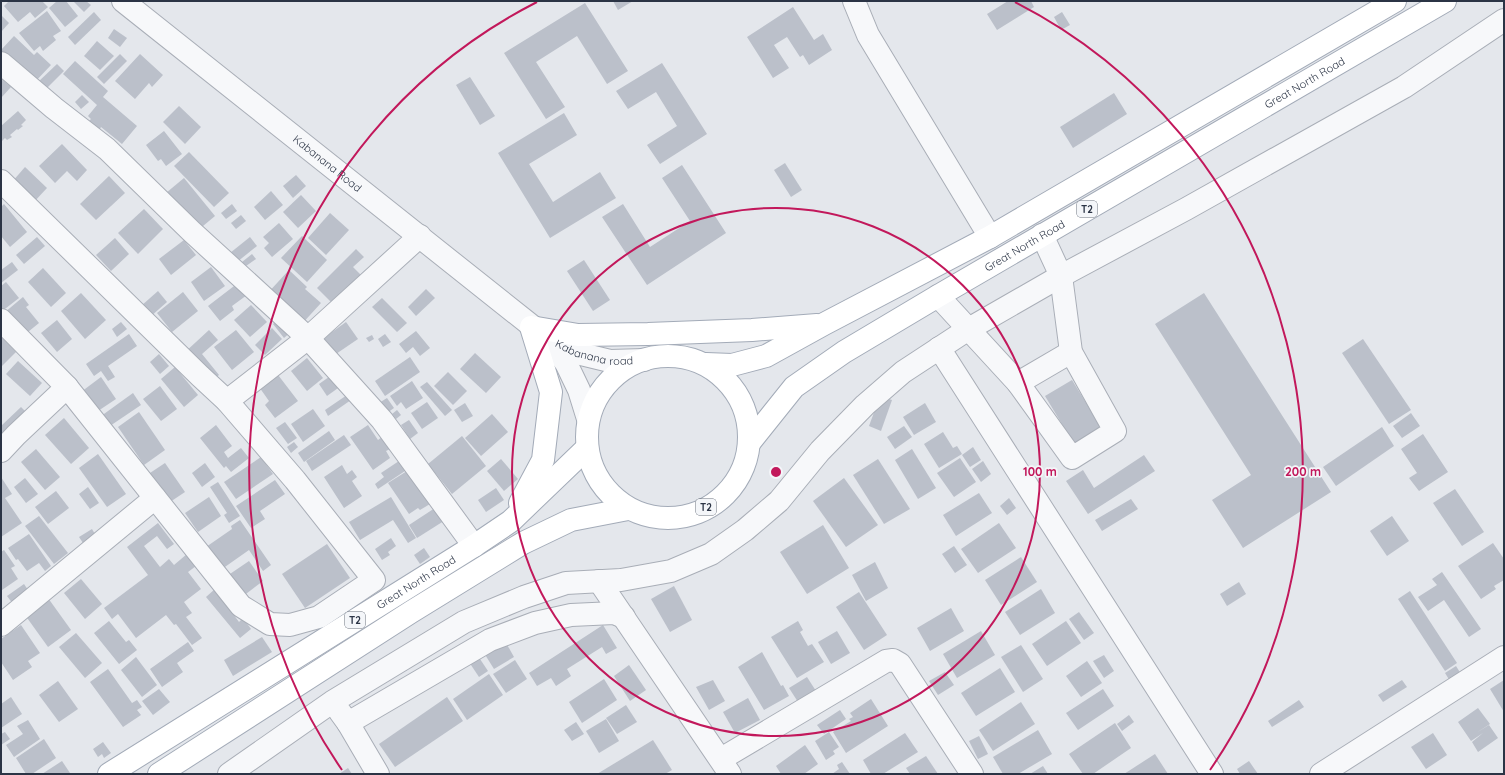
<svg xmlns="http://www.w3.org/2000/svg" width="1505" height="775" font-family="Quicksand,sans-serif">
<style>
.building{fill:#bbc0ca}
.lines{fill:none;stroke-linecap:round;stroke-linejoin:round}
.minor-casing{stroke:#a9aeb7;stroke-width:24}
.major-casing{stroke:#a3abb8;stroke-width:24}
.minor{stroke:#f7f8fa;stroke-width:22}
.major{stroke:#fff;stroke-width:22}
.ring{fill:none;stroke:#c2185b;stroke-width:2}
.labels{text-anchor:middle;stroke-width:3.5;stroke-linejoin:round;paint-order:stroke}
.shield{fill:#f4f6f9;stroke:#676e7b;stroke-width:1}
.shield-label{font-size:10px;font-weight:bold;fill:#2b3445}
.street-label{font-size:11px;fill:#2b3445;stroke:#f4f6f9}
.centre{fill:#c2185b;stroke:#f4f6f9;stroke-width:2}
.ring-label{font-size:12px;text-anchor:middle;font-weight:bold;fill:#c2185b;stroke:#f4f6f9;stroke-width:3.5;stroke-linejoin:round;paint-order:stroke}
</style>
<rect width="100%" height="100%" fill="#e4e7ec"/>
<g class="building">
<path d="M 9,1 L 42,1 L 48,7 L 35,18 L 30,12 L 18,22 L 4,6 Z"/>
<path d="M 57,1 L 66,1 L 78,16 L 65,27 L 49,8 Z"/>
<path d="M 73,1 L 86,1 L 91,5 L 84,12 Z"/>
<path d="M 613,1 L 633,1 L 618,10 Z"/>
<path d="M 1008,1 L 1031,1 L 1034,7 L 997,30 L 987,14 Z"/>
<path d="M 585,3 L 628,71 L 607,84 L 577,36 L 536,62 L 565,107 L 546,119 L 504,53 Z"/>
<path d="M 793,7 L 814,40 L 823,34 L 832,50 L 809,65 L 803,55 L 800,57 L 787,37 L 774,45 L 789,68 L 773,78 L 747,37 Z"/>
<path d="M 47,11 L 61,31 L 53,36 L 56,40 L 43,51 L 40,46 L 34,51 L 19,33 Z"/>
<path d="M 94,12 L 101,20 L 75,45 L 68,37 Z"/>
<path d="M 1062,12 L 1070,25 L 1061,30 L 1054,17 Z"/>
<path d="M 1,15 L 9,23 L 1,32 Z"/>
<path d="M 114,29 L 127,38 L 120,47 L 108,38 Z"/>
<path d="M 14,36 L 34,55 L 37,52 L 51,65 L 33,84 L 1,55 L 1,50 Z"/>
<path d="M 97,41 L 114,56 L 100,70 L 84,56 Z"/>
<path d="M 120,54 L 127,61 L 104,84 L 97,77 Z"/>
<path d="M 140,54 L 163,75 L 152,87 L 149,83 L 135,99 L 115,81 Z"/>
<path d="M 75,61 L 108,91 L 103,97 L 137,126 L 122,144 L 101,127 L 99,131 L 88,122 L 91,119 L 88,116 L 97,105 L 63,74 Z"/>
<path d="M 662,63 L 707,134 L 660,164 L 647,145 L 677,126 L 656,92 L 628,109 L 616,91 Z"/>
<path d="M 57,64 L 64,71 L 44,91 L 37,83 Z"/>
<path d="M 470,77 L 495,116 L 480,125 L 456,85 Z"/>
<path d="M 1,79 L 11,87 L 1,98 Z"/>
<path d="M 1114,93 L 1127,114 L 1073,148 L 1060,127 Z"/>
<path d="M 82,95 L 89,102 L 81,109 L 75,102 Z"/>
<path d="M 179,106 L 201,127 L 185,144 L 163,122 Z"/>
<path d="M 18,111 L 26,120 L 21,125 L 23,126 L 18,130 L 17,129 L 10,135 L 12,137 L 7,140 L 5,138 L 1,142 L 1,126 Z"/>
<path d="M 564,113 L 577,135 L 529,164 L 553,202 L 600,172 L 616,198 L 550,238 L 498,153 Z"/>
<path d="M 164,131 L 182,154 L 166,166 L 161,159 L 158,161 L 146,145 Z"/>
<path d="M 62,144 L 87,170 L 77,181 L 67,171 L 55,183 L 39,166 Z"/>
<path d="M 189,152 L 229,193 L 214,207 L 174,166 Z"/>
<path d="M 785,163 L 802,190 L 791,197 L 774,170 Z"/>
<path d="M 682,165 L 726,233 L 647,285 L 602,217 L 623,204 L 650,247 L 690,221 L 662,178 Z"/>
<path d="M 25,167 L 47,188 L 33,203 L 12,182 Z"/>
<path d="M 296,175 L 306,186 L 293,198 L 283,186 Z"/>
<path d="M 109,176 L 125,193 L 96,220 L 80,204 Z"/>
<path d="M 184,178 L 215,216 L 197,231 L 166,193 Z"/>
<path d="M 271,191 L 283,205 L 265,220 L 254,207 Z"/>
<path d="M 301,195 L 316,211 L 298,228 L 283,212 Z"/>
<path d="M 4,204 L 27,232 L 10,247 L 1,236 L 1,207 Z"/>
<path d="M 232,204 L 237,211 L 226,219 L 221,213 Z"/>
<path d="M 144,209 L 163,229 L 138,254 L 118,233 Z"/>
<path d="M 330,213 L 349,230 L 326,255 L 308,238 Z"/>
<path d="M 241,215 L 246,221 L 236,229 L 231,223 Z"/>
<path d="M 279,223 L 293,239 L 272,257 L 264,248 L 269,243 L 263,237 Z"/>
<path d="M 302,236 L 327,260 L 307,282 L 281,258 Z"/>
<path d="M 37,237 L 45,246 L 24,264 L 16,255 Z"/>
<path d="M 250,237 L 257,246 L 237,262 L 230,253 Z"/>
<path d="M 115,238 L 129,254 L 111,271 L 96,255 Z"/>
<path d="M 184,240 L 196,255 L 171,275 L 159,259 Z"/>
<path d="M 356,249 L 364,257 L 353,267 L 363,277 L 334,305 L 317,288 Z"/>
<path d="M 252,254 L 256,259 L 246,266 L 242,262 Z"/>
<path d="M 584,260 L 610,300 L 593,311 L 567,271 Z"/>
<path d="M 12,262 L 18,270 L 1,283 L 1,270 Z"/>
<path d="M 211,267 L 225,286 L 204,301 L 191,282 Z"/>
<path d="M 43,268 L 66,293 L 51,307 L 28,282 Z"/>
<path d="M 289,270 L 307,287 L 305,289 L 321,303 L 300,326 L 266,295 Z"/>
<path d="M 6,282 L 19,298 L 1,312 L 1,286 Z"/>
<path d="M 238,283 L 247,295 L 232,306 L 234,310 L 220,321 L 208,306 Z"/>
<path d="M 426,289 L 435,298 L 416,316 L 408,307 Z"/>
<path d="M 158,291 L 167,302 L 150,317 L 141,306 Z"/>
<path d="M 183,292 L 198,311 L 172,332 L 157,313 Z"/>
<path d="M 81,293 L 106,320 L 85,339 L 61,311 Z"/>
<path d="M 1204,293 L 1331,492 L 1243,548 L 1212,500 L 1251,475 L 1155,324 Z"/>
<path d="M 23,297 L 29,305 L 26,307 L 39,323 L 23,336 L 4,313 Z"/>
<path d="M 382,298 L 407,323 L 397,332 L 372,307 Z"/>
<path d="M 251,305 L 267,322 L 250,337 L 234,320 Z"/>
<path d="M 282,316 L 293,330 L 284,338 L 273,324 Z"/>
<path d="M 57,320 L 72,339 L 57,352 L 41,333 Z"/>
<path d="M 121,322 L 127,329 L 117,337 L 112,329 Z"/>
<path d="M 346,322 L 358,339 L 333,356 L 321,340 Z"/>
<path d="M 272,328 L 282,339 L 265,355 L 255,345 Z"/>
<path d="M 209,330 L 218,340 L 202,354 L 219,375 L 211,381 L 183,354 Z"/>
<path d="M 236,330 L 254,352 L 232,370 L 214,347 Z"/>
<path d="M 416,331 L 430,348 L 420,356 L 413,347 L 406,353 L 399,344 Z"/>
<path d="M 129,334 L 137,346 L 108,366 L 115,377 L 108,381 L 101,371 L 94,376 L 86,364 Z"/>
<path d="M 385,334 L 391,342 L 383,347 L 378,339 Z"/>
<path d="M 372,335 L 374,339 L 369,342 L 366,338 Z"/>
<path d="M 1,336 L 16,352 L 1,367 Z"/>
<path d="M 1363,339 L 1411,410 L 1389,424 L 1342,353 Z"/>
<path d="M 475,353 L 501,377 L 486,393 L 460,369 Z"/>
<path d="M 159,354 L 169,366 L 160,374 L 150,362 Z"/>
<path d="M 410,357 L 420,372 L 385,396 L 375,381 Z"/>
<path d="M 307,358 L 323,378 L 307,391 L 291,371 Z"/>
<path d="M 18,361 L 42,383 L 30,396 L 6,374 Z"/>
<path d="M 175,367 L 198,395 L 184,407 L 161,379 Z"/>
<path d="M 275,371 L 298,401 L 275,418 L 265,405 L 269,401 L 257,384 Z"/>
<path d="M 336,372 L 345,383 L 327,396 L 319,384 Z"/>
<path d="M 448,372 L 467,391 L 453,405 L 434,386 Z"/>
<path d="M 101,377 L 116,399 L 95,413 L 81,392 Z"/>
<path d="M 1072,380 L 1104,432 L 1077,449 L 1045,396 Z"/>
<path d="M 412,381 L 423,398 L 406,409 L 401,402 L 397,406 L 390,396 Z"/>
<path d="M 427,382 L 452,410 L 445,416 L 420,387 Z"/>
<path d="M 160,386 L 177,409 L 161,421 L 143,399 Z"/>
<path d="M 133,393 L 141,405 L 104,430 L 97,419 Z"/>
<path d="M 347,395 L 351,400 L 328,416 L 325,410 Z"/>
<path d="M 880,396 L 892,400 L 881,431 L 869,426 Z"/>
<path d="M 387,398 L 394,408 L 387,413 L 379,403 Z"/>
<path d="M 427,402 L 438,418 L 422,429 L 411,413 Z"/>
<path d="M 465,403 L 473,416 L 462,422 L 454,410 Z"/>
<path d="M 925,403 L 936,422 L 914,435 L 903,417 Z"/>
<path d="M 21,407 L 30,416 L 1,437 L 1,426 Z"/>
<path d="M 313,409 L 325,426 L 303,442 L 291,424 Z"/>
<path d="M 397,410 L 401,415 L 396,419 L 392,414 Z"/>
<path d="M 139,412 L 165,450 L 144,465 L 118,427 Z"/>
<path d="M 1411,413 L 1420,426 L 1402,438 L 1393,426 Z"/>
<path d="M 492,414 L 508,432 L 481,456 L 465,438 Z"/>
<path d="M 64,418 L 89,448 L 71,464 L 45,435 Z"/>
<path d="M 409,420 L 418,433 L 410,439 L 401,425 Z"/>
<path d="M 285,422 L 297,438 L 288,444 L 276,428 Z"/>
<path d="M 216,425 L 232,446 L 224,452 L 228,458 L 241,448 L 249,458 L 231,472 L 226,466 L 224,468 L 200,438 Z"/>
<path d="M 368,425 L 378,440 L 382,437 L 390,449 L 386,451 L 390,458 L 373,470 L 350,437 Z"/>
<path d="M 904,426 L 912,437 L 895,449 L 887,437 Z"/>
<path d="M 1382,427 L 1394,446 L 1336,486 L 1323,467 Z"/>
<path d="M 329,431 L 335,440 L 304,462 L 298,453 Z"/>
<path d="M 943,432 L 953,448 L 957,446 L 962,454 L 939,468 L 924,444 Z"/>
<path d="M 1423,434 L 1448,472 L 1419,491 L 1409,478 L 1417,473 L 1401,449 Z"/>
<path d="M 344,435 L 351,445 L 312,471 L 306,461 Z"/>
<path d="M 462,436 L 486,466 L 452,494 L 428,464 Z"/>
<path d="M 294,442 L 298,447 L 291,453 L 287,447 Z"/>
<path d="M 973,447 L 981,460 L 970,467 L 962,455 Z"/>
<path d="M 36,449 L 60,477 L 45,490 L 21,462 Z"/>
<path d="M 912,449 L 936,488 L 918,499 L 895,460 Z"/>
<path d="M 98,454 L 126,494 L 107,507 L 79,468 Z"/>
<path d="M 1144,455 L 1155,471 L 1088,514 L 1066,481 L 1083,470 L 1094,488 Z"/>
<path d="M 261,457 L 273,474 L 236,499 L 224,482 Z"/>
<path d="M 405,457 L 411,467 L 378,489 L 375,484 L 384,477 L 381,473 Z"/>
<path d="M 960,458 L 976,482 L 954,497 L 937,473 Z"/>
<path d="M 501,459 L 518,479 L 504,491 L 487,471 Z"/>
<path d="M 878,459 L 910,509 L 884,524 L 853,475 Z"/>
<path d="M 983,461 L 991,474 L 981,482 L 972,469 Z"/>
<path d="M 165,463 L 185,492 L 167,504 L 147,475 Z"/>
<path d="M 205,463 L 215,477 L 202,487 L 192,473 Z"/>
<path d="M 342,465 L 347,474 L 352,470 L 357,477 L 352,481 L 362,496 L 344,508 L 324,477 Z"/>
<path d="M 407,471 L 430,504 L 420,510 L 418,508 L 409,514 L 388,483 Z"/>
<path d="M 1,477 L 12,494 L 5,498 L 22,523 L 1,537 Z"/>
<path d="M 25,478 L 38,494 L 26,503 L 14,487 Z"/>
<path d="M 844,478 L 878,525 L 846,547 L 813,501 Z"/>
<path d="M 275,480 L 285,494 L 260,511 L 265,519 L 251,528 L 236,506 Z"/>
<path d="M 218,482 L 240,516 L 229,523 L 224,515 L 227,513 L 210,487 Z"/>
<path d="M 88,487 L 99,503 L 90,509 L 79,494 Z"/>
<path d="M 496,488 L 504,500 L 486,512 L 478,500 Z"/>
<path d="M 1455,489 L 1484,532 L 1462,546 L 1433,503 Z"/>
<path d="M 56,491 L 69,508 L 48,524 L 35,507 Z"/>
<path d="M 979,493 L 992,513 L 956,536 L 943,515 Z"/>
<path d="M 209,497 L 221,516 L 198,532 L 185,513 Z"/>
<path d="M 391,497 L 416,538 L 408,543 L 393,520 L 360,540 L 349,522 Z"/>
<path d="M 1009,498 L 1016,508 L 1007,515 L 1000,506 Z"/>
<path d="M 1131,499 L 1138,509 L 1102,531 L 1095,520 Z"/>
<path d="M 438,506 L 447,519 L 417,538 L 409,525 Z"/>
<path d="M 39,516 L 68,553 L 54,564 L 25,526 Z"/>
<path d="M 1392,516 L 1409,541 L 1387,556 L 1370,531 Z"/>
<path d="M 240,520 L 271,565 L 263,571 L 249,550 L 222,569 L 206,547 L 232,529 L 231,526 Z"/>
<path d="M 158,523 L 174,544 L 167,549 L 157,536 L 144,546 L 160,567 L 169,559 L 174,565 L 187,554 L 196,566 L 188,572 L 201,589 L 184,602 L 192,613 L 186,617 L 202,638 L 192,645 L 176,624 L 174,625 L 166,615 L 136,638 L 118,614 L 112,619 L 104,608 L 148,575 L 127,547 Z"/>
<path d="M 999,523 L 1016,548 L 978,573 L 961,549 Z"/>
<path d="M 823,525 L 849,568 L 807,594 L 780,552 Z"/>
<path d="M 92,529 L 99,541 L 87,549 L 79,537 Z"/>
<path d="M 29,534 L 51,566 L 45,571 L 39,563 L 27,571 L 18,559 L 16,560 L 8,548 Z"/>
<path d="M 391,538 L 396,546 L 388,552 L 390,555 L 382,560 L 375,549 Z"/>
<path d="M 1493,543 L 1504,559 L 1504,580 L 1494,586 L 1496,589 L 1481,599 L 1458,566 Z"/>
<path d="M 327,544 L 350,578 L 305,608 L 282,574 Z"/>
<path d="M 954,546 L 967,565 L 955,573 L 942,554 Z"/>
<path d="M 424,548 L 430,557 L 420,564 L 414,555 Z"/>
<path d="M 4,550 L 15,566 L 11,568 L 18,579 L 2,590 L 1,552 Z"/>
<path d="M 1021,557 L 1037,582 L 1001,605 L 985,580 Z"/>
<path d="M 249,561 L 263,581 L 242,597 L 227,576 Z"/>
<path d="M 875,562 L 888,588 L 866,601 L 852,575 Z"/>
<path d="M 1442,572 L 1481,629 L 1469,637 L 1444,600 L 1428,611 L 1418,597 L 1437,585 L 1432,579 Z"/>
<path d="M 81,579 L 102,604 L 85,619 L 64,593 Z"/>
<path d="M 1239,582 L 1246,594 L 1227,606 L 1220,594 Z"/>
<path d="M 24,584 L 30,593 L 13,604 L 7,596 Z"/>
<path d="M 674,586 L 692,620 L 670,632 L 651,599 Z"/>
<path d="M 215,589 L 229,606 L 228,607 L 239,622 L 243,618 L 251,629 L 240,638 L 206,597 Z"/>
<path d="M 1041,589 L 1055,613 L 1020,635 L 1005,612 Z"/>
<path d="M 1410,591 L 1457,663 L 1445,671 L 1398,599 Z"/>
<path d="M 859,592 L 887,635 L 864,650 L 836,607 Z"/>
<path d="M 48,598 L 71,630 L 48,647 L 25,615 Z"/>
<path d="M 951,608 L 964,631 L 930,651 L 917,628 Z"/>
<path d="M 1079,612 L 1094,633 L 1084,640 L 1069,619 Z"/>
<path d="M 109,621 L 126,642 L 129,640 L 137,650 L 119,664 L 94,633 Z"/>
<path d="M 798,621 L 803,630 L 800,632 L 808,646 L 812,644 L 824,662 L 797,678 L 771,637 Z"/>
<path d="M 1066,621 L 1081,643 L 1047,666 L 1032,644 Z"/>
<path d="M 21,625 L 40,653 L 28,661 L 32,667 L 13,680 L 1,662 L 1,639 Z"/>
<path d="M 603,625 L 617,648 L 606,654 L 602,647 L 567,669 L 571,676 L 556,686 L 551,678 L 537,686 L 529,673 Z"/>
<path d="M 837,631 L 850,653 L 831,664 L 818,642 Z"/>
<path d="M 981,631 L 995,655 L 957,678 L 943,654 Z"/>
<path d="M 76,633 L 102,663 L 85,678 L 59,647 Z"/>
<path d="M 262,637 L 272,652 L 233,676 L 224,660 Z"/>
<path d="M 505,641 L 514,657 L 494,669 L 484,653 Z"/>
<path d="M 188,642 L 194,651 L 177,663 L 183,672 L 162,687 L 150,669 Z"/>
<path d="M 1021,645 L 1043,679 L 1023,692 L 1001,657 Z"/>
<path d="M 762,652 L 781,686 L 783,685 L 789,696 L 764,710 L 738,667 Z"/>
<path d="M 1104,655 L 1114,671 L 1104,678 L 1093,661 Z"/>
<path d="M 478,656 L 488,671 L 479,677 L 469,662 Z"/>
<path d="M 136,657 L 157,685 L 142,697 L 121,670 Z"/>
<path d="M 515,660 L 527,679 L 506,693 L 493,674 Z"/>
<path d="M 1087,661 L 1102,683 L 1081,697 L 1066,676 Z"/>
<path d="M 629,665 L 646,690 L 630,701 L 614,676 Z"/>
<path d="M 1456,666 L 1461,674 L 1450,681 L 1445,673 Z"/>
<path d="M 1000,668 L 1015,692 L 976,716 L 961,693 Z"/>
<path d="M 108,669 L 132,703 L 137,700 L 142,707 L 137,710 L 141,715 L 123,727 L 90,682 Z"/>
<path d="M 945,672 L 954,685 L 938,695 L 929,681 Z"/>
<path d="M 489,674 L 503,695 L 467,720 L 453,699 Z"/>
<path d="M 807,677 L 816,691 L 798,702 L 789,688 Z"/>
<path d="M 604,679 L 617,700 L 582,723 L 569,702 Z"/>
<path d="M 713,680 L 725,701 L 709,710 L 696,687 Z"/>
<path d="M 1402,680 L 1407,687 L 1383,702 L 1378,695 Z"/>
<path d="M 1504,680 L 1504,712 L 1490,689 Z"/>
<path d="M 58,681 L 78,709 L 59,722 L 39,695 Z"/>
<path d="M 159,689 L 170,702 L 153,715 L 142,701 Z"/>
<path d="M 1103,689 L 1114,706 L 1078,730 L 1066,713 Z"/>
<path d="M 11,697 L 22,714 L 1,728 L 1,704 Z"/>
<path d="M 447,697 L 463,721 L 395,767 L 379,744 Z"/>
<path d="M 748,698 L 760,720 L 735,733 L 723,712 Z"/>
<path d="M 871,699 L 888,726 L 846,753 L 833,732 L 851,721 L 849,719 L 853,717 L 850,713 Z"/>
<path d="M 1299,700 L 1304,707 L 1272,727 L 1268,721 Z"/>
<path d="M 1021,702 L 1035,724 L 993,751 L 979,730 Z"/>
<path d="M 626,705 L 637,722 L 617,734 L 606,718 Z"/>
<path d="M 1478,708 L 1490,724 L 1476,733 L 1489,725 L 1498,738 L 1478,752 L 1472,742 L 1483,733 L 1471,741 L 1458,722 Z"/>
<path d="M 840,710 L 846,719 L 824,734 L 817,725 Z"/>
<path d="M 1129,715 L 1134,722 L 1122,731 L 1117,724 Z"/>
<path d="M 606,719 L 619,741 L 599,753 L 586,731 Z"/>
<path d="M 28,720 L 40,739 L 14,757 L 6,745 L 23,734 L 17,726 Z"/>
<path d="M 576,722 L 584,734 L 572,741 L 564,730 Z"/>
<path d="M 1115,723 L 1131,748 L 1093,774 L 1083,774 L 1069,754 Z"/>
<path d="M 1038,730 L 1052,754 L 1018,774 L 1003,774 L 993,757 Z"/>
<path d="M 5,732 L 10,739 L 1,745 L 1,734 Z"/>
<path d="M 829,732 L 839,747 L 833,751 L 835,754 L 826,760 L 815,741 Z"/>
<path d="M 905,733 L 918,752 L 883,774 L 871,774 L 863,760 Z"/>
<path d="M 1433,733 L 1447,755 L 1426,769 L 1411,747 Z"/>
<path d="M 979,736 L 988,754 L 978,759 L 969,741 Z"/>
<path d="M 44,739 L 56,758 L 32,774 L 26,774 L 16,758 Z"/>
<path d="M 653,740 L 672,770 L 665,774 L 597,774 Z"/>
<path d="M 103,742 L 111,753 L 104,758 L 102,754 L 98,757 L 93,749 Z"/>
<path d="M 805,745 L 818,764 L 804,774 L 781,774 L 776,766 Z"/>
<path d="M 1155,754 L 1168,774 L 1124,774 Z"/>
<path d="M 926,756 L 938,774 L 910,774 L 906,768 Z"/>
<path d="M 62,761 L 70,773 L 42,774 Z"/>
<path d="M 1249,761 L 1258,774 L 1240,774 L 1237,769 Z"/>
<path d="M 842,762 L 850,774 L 832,774 L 839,769 L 837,765 Z"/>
<path d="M 1043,766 L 1048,774 L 1030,774 Z"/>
<path d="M 348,768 L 352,774 L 339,774 Z"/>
</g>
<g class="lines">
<g class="minor-casing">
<g id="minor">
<path id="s1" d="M 123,1 L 547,338 L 577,353 L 610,361 L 644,360"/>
<path d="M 854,1 L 868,35 L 990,237"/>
<path d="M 1,63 L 54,108 L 107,149 L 191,231 L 308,338 L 382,420 L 474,546"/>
<path d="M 1,181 L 200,376 L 227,401 L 295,480 L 374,580 L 319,617 L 290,625 L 270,624 L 241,606 L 67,387"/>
<path d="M 938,296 L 1018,383 L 1072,458 L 1115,431 L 1071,352 L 1061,276 L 1042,235"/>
<path d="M 1,320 L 67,387 L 16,435 L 1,451"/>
<path d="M 550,342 L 566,363 L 579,390 L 588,419"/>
<path d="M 939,348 L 1212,774"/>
<path d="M 1018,383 L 1071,352"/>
<path d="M 227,401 L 308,338 L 420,236"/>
<path d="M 599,581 L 730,774"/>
<path d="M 1,625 L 155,498"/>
<path d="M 340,712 L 348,723 L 378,774"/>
<path d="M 348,723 L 490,640 L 535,623 L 571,615 L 614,613 L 624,617"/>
<path d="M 721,759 L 886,661 L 893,660 L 900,664 L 972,774"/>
<path d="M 229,774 L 332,702 L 464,622 L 524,597 L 566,583 L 621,580 L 671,571 L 711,554 L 745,530 L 779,501 L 820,451 L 865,405 L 903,372 L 967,330 L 1061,276 L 1186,209 L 1404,87 L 1504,20"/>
<path d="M 1321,774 L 1504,657"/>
</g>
</g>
<g class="major-casing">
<g id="major">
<circle cx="668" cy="437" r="81"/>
<path d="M 706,364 L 732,365 L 766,356 L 824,324 L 990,237 L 1395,1"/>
<path id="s2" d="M 750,442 L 794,387 L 844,352 L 938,296 L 1445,1"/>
<path d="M 520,503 L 543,460 L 551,392 L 531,327 L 578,335 L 648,334 L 752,330 L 817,325"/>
<path id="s3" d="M 109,774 L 474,546 L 511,521 L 587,448"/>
<path d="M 159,774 L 411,612 L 523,543 L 571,520 L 628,509"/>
</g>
</g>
<use href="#minor" class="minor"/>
<use href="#major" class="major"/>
</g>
<g class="ring">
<circle cx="776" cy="472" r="264"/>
<path d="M342 770A527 527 0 0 1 537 2M1015 2A527 527 0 0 1 1210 770"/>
</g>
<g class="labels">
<g class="shield">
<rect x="1077" y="201" width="20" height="16" rx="3"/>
<rect x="696" y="499" width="20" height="16" rx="3"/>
<rect x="345" y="612" width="20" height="16" rx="3"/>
</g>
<g class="shield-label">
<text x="1087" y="213">T2</text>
<text x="706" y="511">T2</text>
<text x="355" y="624">T2</text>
</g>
<g class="street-label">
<text dy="4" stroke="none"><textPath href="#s2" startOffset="665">Great North Road</textPath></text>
<text dy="4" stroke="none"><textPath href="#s1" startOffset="261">Kabanana Road</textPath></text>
<text dy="4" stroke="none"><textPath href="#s2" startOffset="341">Great North Road</textPath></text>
<text dy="4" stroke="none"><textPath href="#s1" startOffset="592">Kabanana road</textPath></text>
<text dy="4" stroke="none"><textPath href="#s3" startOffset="362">Great North Road</textPath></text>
</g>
</g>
<circle cx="776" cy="472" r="6" class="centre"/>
<g class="ring-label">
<text x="1040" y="476">100 m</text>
<text x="1303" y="476">200 m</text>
</g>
<rect width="1505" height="775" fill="none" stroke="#2b3445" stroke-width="4"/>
</svg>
